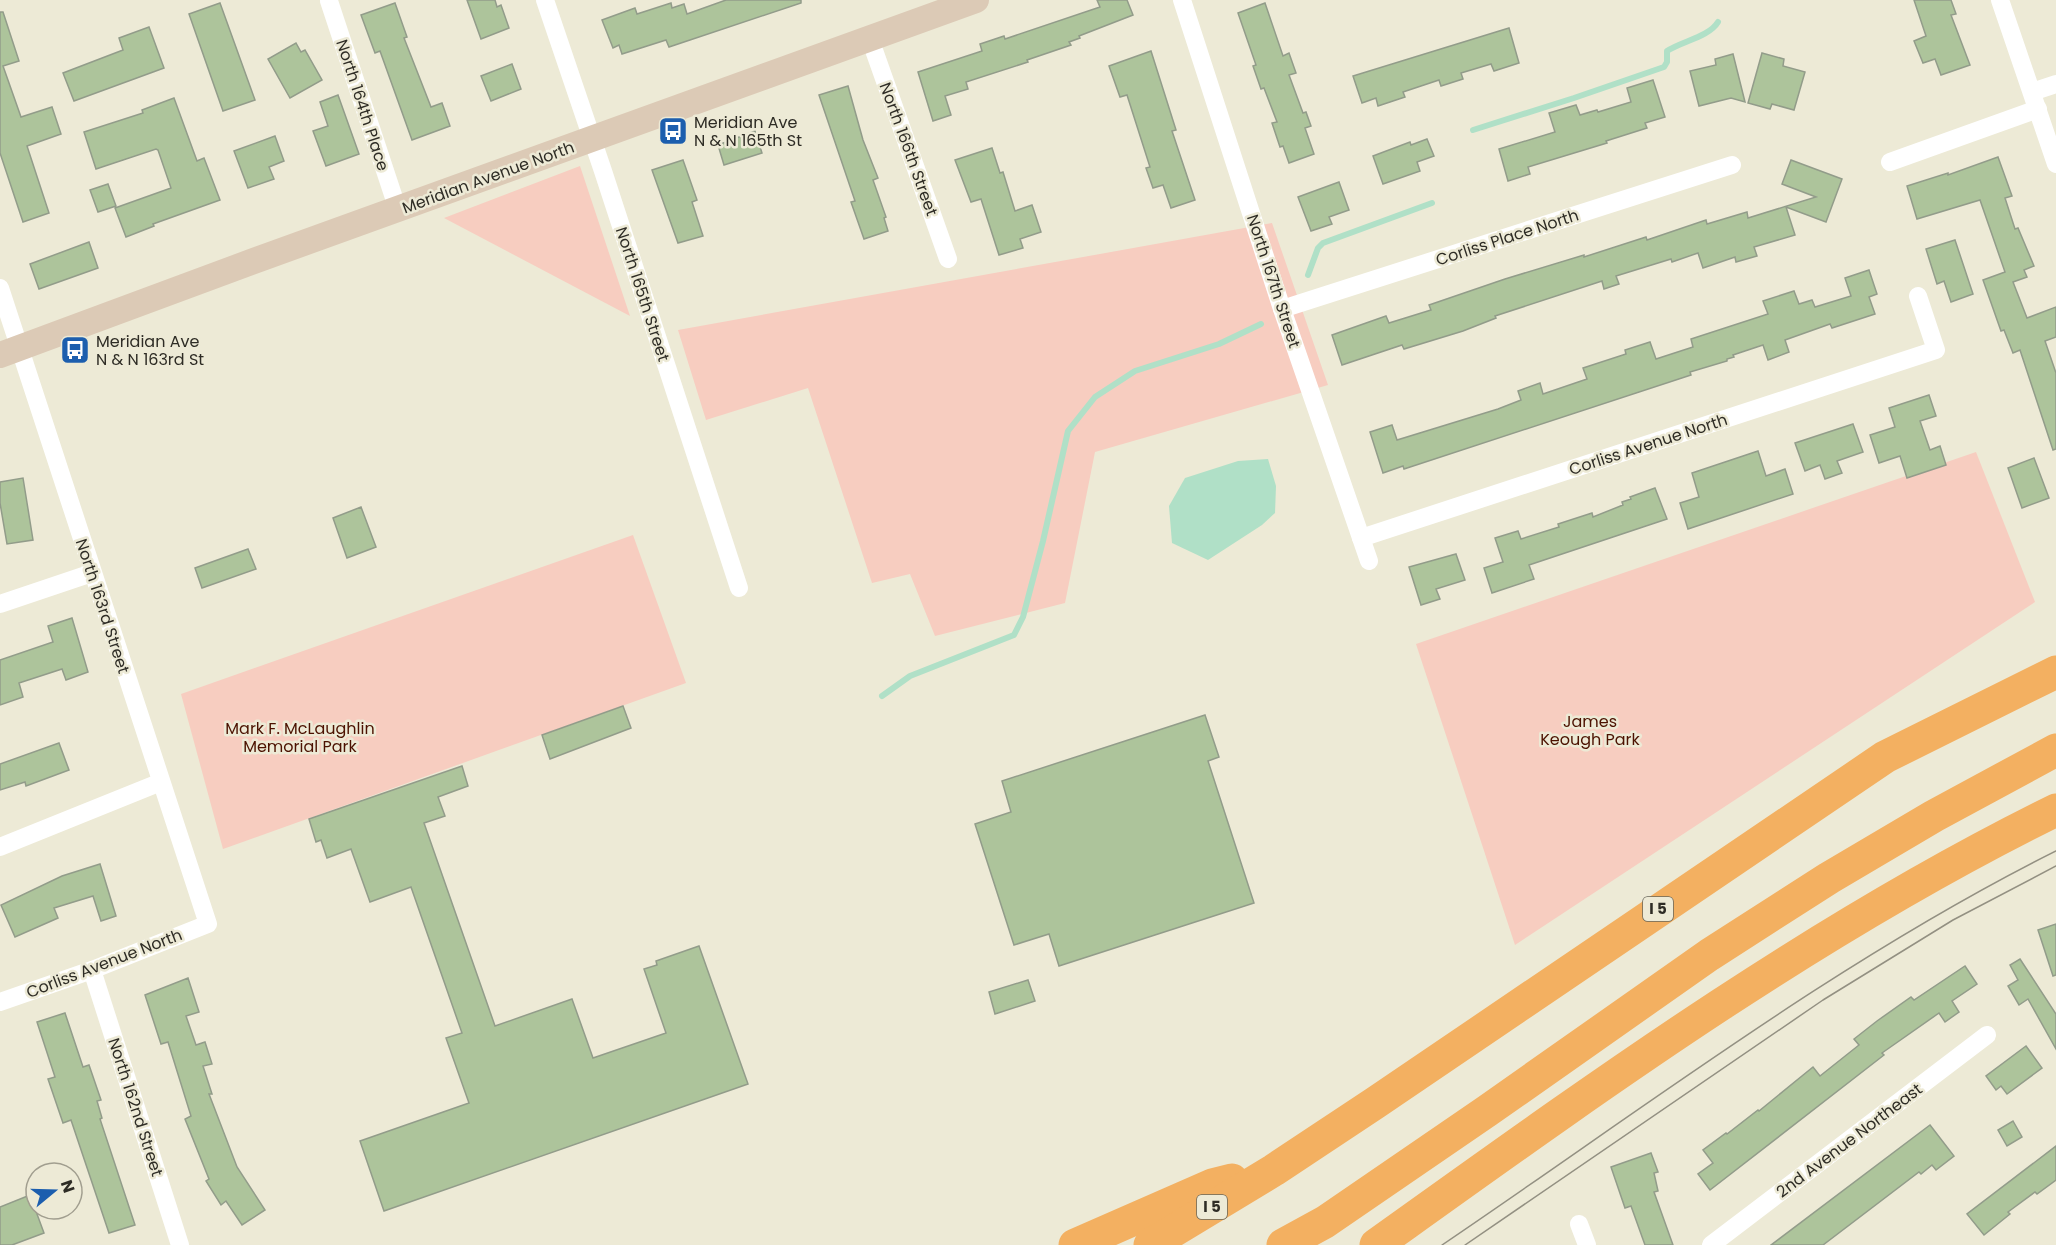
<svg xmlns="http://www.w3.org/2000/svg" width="2056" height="1245" font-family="Poppins,sans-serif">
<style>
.green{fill:#f7cdc0}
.water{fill:#b0e0c7}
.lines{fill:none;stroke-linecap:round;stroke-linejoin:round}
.stream{stroke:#b0e0c7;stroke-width:6}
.building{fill:#adc49b;stroke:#929c8a;stroke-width:1.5}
.street{stroke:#fff;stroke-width:18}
.secondary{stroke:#dccab6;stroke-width:26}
.highway{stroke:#f3b061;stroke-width:33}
.tram{stroke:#939082;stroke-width:1.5}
.labels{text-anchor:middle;stroke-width:5;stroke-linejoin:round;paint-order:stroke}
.shield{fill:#edead6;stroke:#67655a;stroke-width:1.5}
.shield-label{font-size:15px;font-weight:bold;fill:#2e2c25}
.street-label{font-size:16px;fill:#2e2c25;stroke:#edead6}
.poi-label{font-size:16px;fill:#2e2c25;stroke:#edead6;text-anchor:start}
.park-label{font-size:16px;fill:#4c1201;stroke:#edead6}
</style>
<rect width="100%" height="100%" fill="#edead6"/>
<g class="green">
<path d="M 580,166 L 630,316 L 444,218 Z"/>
<path d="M 1272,223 L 1328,385 L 1095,452 L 1065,603 L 935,636 L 910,574 L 872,583 L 808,388 L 706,420 L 678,330 Z"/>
<path d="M 1976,452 L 2035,602 L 1515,945 L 1416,644 Z"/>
<path d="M 633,535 L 686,683 L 223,849 L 181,694 Z"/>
</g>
<path class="water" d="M 1268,459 L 1276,486 L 1275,513 L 1262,525 L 1208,560 L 1172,543 L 1169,506 L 1185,478 L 1238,461 Z"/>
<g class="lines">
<g class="stream">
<path d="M 1473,130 L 1574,98 L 1664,67 L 1667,62 L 1667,51 C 1682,41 1709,37 1718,22"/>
<path d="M 1308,275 L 1318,248 L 1323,243 L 1432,203"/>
<path d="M 882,696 L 910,676 L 1014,635 L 1023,617 L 1043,541 L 1068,431 L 1095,397 L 1135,371 L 1219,344 L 1261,324"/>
</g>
</g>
<g class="building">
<path d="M 467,0 L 495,0 L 497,7 L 501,5 L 509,28 L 481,39 Z"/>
<path d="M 726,0 L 801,0 L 801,3 L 669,47 L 666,40 L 622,54 L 619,45 L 613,48 L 602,20 L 635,8 L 637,14 L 671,3 L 672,8 L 684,4 L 687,14 Z"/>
<path d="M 1097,0 L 1127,0 L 1133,15 L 1079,36 L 1080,38 L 1069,42 L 1071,45 L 1027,60 L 1028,62 L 966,82 L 968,89 L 945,96 L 951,115 L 933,121 L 918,72 L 982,51 L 980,44 L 1004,36 L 1005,39 L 1100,7 Z"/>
<path d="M 1914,0 L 1951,0 L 1956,14 L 1951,15 L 1970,65 L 1941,75 L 1935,59 L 1923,63 L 1914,41 L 1926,36 Z"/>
<path d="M 220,3 L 255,100 L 223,111 L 189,14 Z"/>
<path d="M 395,3 L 407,37 L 404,38 L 431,107 L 442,103 L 450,126 L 412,140 L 380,51 L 375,53 L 361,15 Z"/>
<path d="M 1265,3 L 1283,56 L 1289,53 L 1296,73 L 1289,75 L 1303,113 L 1306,112 L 1311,126 L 1305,128 L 1314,154 L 1289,163 L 1283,146 L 1280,147 L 1272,123 L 1277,122 L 1264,88 L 1261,89 L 1253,66 L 1256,65 L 1238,13 Z"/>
<path d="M 0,12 L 3,12 L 19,61 L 3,66 L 21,117 L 52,107 L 61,134 L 27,146 L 49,213 L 23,222 L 0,153 Z"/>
<path d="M 149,27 L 164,68 L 74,101 L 63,73 L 123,50 L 119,38 Z"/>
<path d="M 1509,28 L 1519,63 L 1494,71 L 1491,64 L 1461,73 L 1463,79 L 1441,86 L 1439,80 L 1403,92 L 1405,97 L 1378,106 L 1376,98 L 1362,103 L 1353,76 Z"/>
<path d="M 296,43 L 301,52 L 305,50 L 322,80 L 290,98 L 268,59 Z"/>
<path d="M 1151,51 L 1176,130 L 1172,131 L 1195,200 L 1171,208 L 1163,185 L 1153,188 L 1146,168 L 1150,167 L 1127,95 L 1120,97 L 1109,66 Z"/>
<path d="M 1762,53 L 1784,59 L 1783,66 L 1805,72 L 1794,110 L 1772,104 L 1770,109 L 1748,103 Z"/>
<path d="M 1733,54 L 1745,102 L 1731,98 L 1699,106 L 1690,71 L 1716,65 L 1715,59 Z"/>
<path d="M 512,64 L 521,89 L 491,101 L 481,76 Z"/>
<path d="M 1653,80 L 1665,117 L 1645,123 L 1647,128 L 1606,141 L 1607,143 L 1528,167 L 1530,174 L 1508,181 L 1499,149 L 1555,132 L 1549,113 L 1576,105 L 1580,115 L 1597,110 L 1598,112 L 1631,102 L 1627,88 Z"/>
<path d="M 848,86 L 863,140 L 878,178 L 873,180 L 886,217 L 884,218 L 888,231 L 864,239 L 851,202 L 855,201 L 819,95 Z"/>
<path d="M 338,95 L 359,154 L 326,166 L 313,131 L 328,126 L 320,102 Z"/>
<path d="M 174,98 L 197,161 L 204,158 L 220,200 L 153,224 L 154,226 L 126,237 L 115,208 L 171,188 L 158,150 L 156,149 L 96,169 L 84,132 L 143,113 L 142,110 Z"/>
<path d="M 755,131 L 762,153 L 724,165 L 718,145 Z"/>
<path d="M 275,136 L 284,161 L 269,167 L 274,179 L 248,188 L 234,151 Z"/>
<path d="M 1427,139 L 1434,156 L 1417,162 L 1420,171 L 1383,184 L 1373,156 L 1410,142 L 1411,145 Z"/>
<path d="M 992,148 L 1000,173 L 1003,172 L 1015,211 L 1032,205 L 1041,232 L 1020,239 L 1023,248 L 999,255 L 981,199 L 971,202 L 955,160 Z"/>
<path d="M 1998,157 L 2012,196 L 2005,198 L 2015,229 L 2018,228 L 2034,266 L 2024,270 L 2027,277 L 2013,282 L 2027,318 L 2056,307 L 2056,337 L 2045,341 L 2056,373 L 2056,449 L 2053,450 L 2020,350 L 2013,353 L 2004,330 L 2001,331 L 1983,280 L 2005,272 L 1980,200 L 1917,219 L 1907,186 L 1948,173 L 1948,175 Z"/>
<path d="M 683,160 L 697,200 L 692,202 L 703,236 L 678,243 L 652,170 Z"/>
<path d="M 1791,160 L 1842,179 L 1826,222 L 1786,207 L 1795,235 L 1754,247 L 1757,256 L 1736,262 L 1735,257 L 1703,268 L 1698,253 L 1672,262 L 1671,259 L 1616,276 L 1619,284 L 1604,289 L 1602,281 L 1495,316 L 1496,318 L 1463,331 L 1404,349 L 1402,345 L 1342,365 L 1332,335 L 1386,316 L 1389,323 L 1431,310 L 1429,305 L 1505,279 L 1584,255 L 1584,257 L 1646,237 L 1647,240 L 1706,220 L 1707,224 L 1747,212 L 1748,218 L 1816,197 L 1782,184 Z"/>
<path d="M 1339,182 L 1349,210 L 1329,217 L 1332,224 L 1311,231 L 1298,197 Z"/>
<path d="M 108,184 L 116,206 L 98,212 L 90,190 Z"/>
<path d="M 1955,240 L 1973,294 L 1951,302 L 1944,281 L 1937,284 L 1926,249 Z"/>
<path d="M 89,242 L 98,268 L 39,289 L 30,264 Z"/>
<path d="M 1869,270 L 1877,294 L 1869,297 L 1875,314 L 1832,328 L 1830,324 L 1785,340 L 1789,352 L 1768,360 L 1763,345 L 1733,355 L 1734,357 L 1727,359 L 1727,361 L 1690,372 L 1691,375 L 1404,469 L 1403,466 L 1383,473 L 1370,432 L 1392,425 L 1397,440 L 1498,409 L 1521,400 L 1518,391 L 1540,383 L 1543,394 L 1587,379 L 1583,368 L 1626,354 L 1625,350 L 1650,342 L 1656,359 L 1693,347 L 1691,339 L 1768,314 L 1763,301 L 1794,291 L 1799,304 L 1812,300 L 1815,307 L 1851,296 L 1845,278 Z"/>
<path d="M 1929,395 L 1936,416 L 1920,421 L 1930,450 L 1940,446 L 1946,465 L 1907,478 L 1900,456 L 1879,463 L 1870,435 L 1895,427 L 1889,408 Z"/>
<path d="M 1853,424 L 1863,452 L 1837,461 L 1842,473 L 1825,479 L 1820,465 L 1805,471 L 1795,443 Z"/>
<path d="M 1758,451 L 1766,476 L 1785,469 L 1793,494 L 1688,529 L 1680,503 L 1699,497 L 1692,473 Z"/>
<path d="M 2034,458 L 2049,498 L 2022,508 L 2008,468 Z"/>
<path d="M 23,478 L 33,540 L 7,544 L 0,503 L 0,482 Z"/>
<path d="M 1655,488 L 1667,519 L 1529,565 L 1534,579 L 1492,593 L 1484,568 L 1503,562 L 1495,538 L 1518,531 L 1521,539 L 1559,527 L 1558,524 L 1592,513 L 1593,517 L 1623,505 L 1622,502 L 1631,499 L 1630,497 Z"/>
<path d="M 361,507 L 376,547 L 347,558 L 333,518 Z"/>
<path d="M 248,549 L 256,569 L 202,588 L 195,568 Z"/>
<path d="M 1456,554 L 1465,580 L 1436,589 L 1440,599 L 1421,605 L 1409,567 Z"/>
<path d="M 72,618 L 88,672 L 66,680 L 62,669 L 19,683 L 23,697 L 0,705 L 0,660 L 53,642 L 48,626 Z"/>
<path d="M 623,706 L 631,728 L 550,759 L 542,735 Z"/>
<path d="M 1205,715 L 1219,757 L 1208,761 L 1254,903 L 1059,966 L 1049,934 L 1014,945 L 975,824 L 1011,812 L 1002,781 Z"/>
<path d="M 59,743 L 69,770 L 26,786 L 25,782 L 0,790 L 0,764 Z"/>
<path d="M 462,766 L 468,786 L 438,797 L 445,816 L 424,823 L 495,1026 L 572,999 L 593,1058 L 666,1033 L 644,969 L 657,965 L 656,961 L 699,946 L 748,1084 L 384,1211 L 360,1141 L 469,1103 L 446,1038 L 462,1033 L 411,887 L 370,902 L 351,849 L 327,858 L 321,840 L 316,842 L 309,819 Z"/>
<path d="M 100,864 L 116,916 L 101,921 L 93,896 L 54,908 L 58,918 L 15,937 L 1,905 L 62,876 Z"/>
<path d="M 2056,924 L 2056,975 L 2053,976 L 2038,930 Z"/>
<path d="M 2020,959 L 2056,1014 L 2056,1049 L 2028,999 L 2019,1005 L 2008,986 L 2018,980 L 2010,965 Z"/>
<path d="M 1965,966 L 1977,984 L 1952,1001 L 1959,1012 L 1945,1022 L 1939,1013 L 1882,1053 L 1884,1055 L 1710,1190 L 1698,1174 L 1713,1163 L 1703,1150 L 1726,1133 L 1727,1134 L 1758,1110 L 1759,1111 L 1813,1067 L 1820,1076 L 1859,1045 L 1854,1039 L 1877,1021 L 1911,997 L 1914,1000 Z"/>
<path d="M 188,978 L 199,1012 L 186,1016 L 196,1045 L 205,1042 L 212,1064 L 203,1066 L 212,1094 L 209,1094 L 237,1167 L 265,1210 L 242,1225 L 226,1201 L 221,1205 L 206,1181 L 209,1179 L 185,1119 L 191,1116 L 168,1042 L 161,1044 L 145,995 Z"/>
<path d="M 1028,980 L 1035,1001 L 995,1014 L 989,992 Z"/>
<path d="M 65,1013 L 83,1067 L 89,1065 L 101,1100 L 97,1101 L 102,1118 L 100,1119 L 135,1225 L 109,1233 L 71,1120 L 63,1123 L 48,1079 L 55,1077 L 37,1022 Z"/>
<path d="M 2026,1046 L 2042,1068 L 2007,1094 L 2001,1086 L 1996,1090 L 1986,1076 Z"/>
<path d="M 2013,1121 L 2022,1137 L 2007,1146 L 1998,1130 Z"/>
<path d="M 1930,1125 L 1954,1156 L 1936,1170 L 1932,1165 L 1921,1174 L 1919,1172 L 1823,1245 L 1771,1245 Z"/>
<path d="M 2056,1146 L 2056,1180 L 2037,1194 L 2035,1192 L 2008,1212 L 2010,1214 L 1984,1235 L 1967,1214 Z"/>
<path d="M 1651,1153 L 1658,1172 L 1654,1173 L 1658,1191 L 1654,1192 L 1673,1245 L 1645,1245 L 1631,1206 L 1625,1208 L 1611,1167 Z"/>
<path d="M 30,1195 L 44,1233 L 12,1245 L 0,1245 L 0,1207 Z"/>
</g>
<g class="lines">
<g class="street">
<path d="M 545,0 L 603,171 L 739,588"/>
<path d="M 1182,0 L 1282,309 L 1369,561"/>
<path d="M 2000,0 L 2056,164"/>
<path d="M 329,1 L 398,210"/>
<path d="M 870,39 L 948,259"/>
<path d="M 2032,92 L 2056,84"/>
<path d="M 1890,162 L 2038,109"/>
<path d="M 0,288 L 208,924 L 92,970 L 0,1002"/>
<path d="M 1282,309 L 1732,165"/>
<path d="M 1361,538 L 1936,350 L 1918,296"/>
<path d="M 0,604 L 92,573"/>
<path d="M 0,847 L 161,782"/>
<path d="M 92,970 L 180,1245"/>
<path d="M 1579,1224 L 1587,1245"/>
<path d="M 1711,1245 L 1987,1035"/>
</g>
<path class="secondary" d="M 0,355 L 251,262 L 976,0"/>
<g class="highway">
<path d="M 1075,1245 L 1212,1185 L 1232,1180"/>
<path d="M 1150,1245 L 1274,1170 L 1375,1103 L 1885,757 L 2056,672"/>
<path d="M 1283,1245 L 1325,1222 L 1487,1111 L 1709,955 L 1829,878 L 1934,816 L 2056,750"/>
<path d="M 1376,1245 C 1594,1089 1814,929 2056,810"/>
</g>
<g class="tram">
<path d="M 1442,1245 C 1643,1109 1838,960 2056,851"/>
<path d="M 1465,1245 L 1823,1000 L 1953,920 L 2056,866"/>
</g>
</g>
<defs>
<g id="bus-square" transform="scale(1.5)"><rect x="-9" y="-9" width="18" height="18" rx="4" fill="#1c5eae" stroke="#edead6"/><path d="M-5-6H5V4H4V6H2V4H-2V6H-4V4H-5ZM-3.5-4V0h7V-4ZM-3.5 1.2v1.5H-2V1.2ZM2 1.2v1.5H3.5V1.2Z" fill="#fff"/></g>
</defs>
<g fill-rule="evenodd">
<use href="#bus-square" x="673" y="131"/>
<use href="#bus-square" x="75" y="350"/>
</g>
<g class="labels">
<g class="shield">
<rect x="1643" y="897" width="30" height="24" rx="4.5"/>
<rect x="1197" y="1195" width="30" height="24" rx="4.5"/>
</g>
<g class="shield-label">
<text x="1658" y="914">I 5</text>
<text x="1212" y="1212">I 5</text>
</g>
<g class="street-label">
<text transform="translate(363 105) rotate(72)" y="6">North 164th Place</text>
<text transform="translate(909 149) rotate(70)" y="6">North 166th Street</text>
<text transform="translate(488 177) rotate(-20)" y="6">Meridian Avenue North</text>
<text transform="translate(1507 237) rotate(-18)" y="6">Corliss Place North</text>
<text transform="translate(1274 281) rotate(72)" y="6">North 167th Street</text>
<text transform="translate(643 294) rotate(72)" y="6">North 165th Street</text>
<text transform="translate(1648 444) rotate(-18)" y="6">Corliss Avenue North</text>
<text transform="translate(103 606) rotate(72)" y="6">North 163rd Street</text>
<text transform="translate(104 963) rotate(-21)" y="6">Corliss Avenue North</text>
<text transform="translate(136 1107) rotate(72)" y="6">North 162nd Street</text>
<text transform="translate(1849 1140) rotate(-37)" y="6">2nd Avenue Northeast</text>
</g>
<g class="poi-label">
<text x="694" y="128">Meridian Ave<tspan x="694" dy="18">N &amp; N 165th St</tspan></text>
<text x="96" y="347">Meridian Ave<tspan x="96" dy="18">N &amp; N 163rd St</tspan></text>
</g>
<g class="park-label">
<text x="1590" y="727">James<tspan x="1590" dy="18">Keough Park</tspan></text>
<text x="300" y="734">Mark F. McLaughlin<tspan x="300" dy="18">Memorial Park</tspan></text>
</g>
</g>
<g transform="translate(54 1191) rotate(71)"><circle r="28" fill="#edead6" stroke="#a19e8f" stroke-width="1.5"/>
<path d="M0-4.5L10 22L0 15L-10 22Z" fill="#1c5eae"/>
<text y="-9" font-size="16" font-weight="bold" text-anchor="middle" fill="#2e2c25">N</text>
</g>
</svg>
